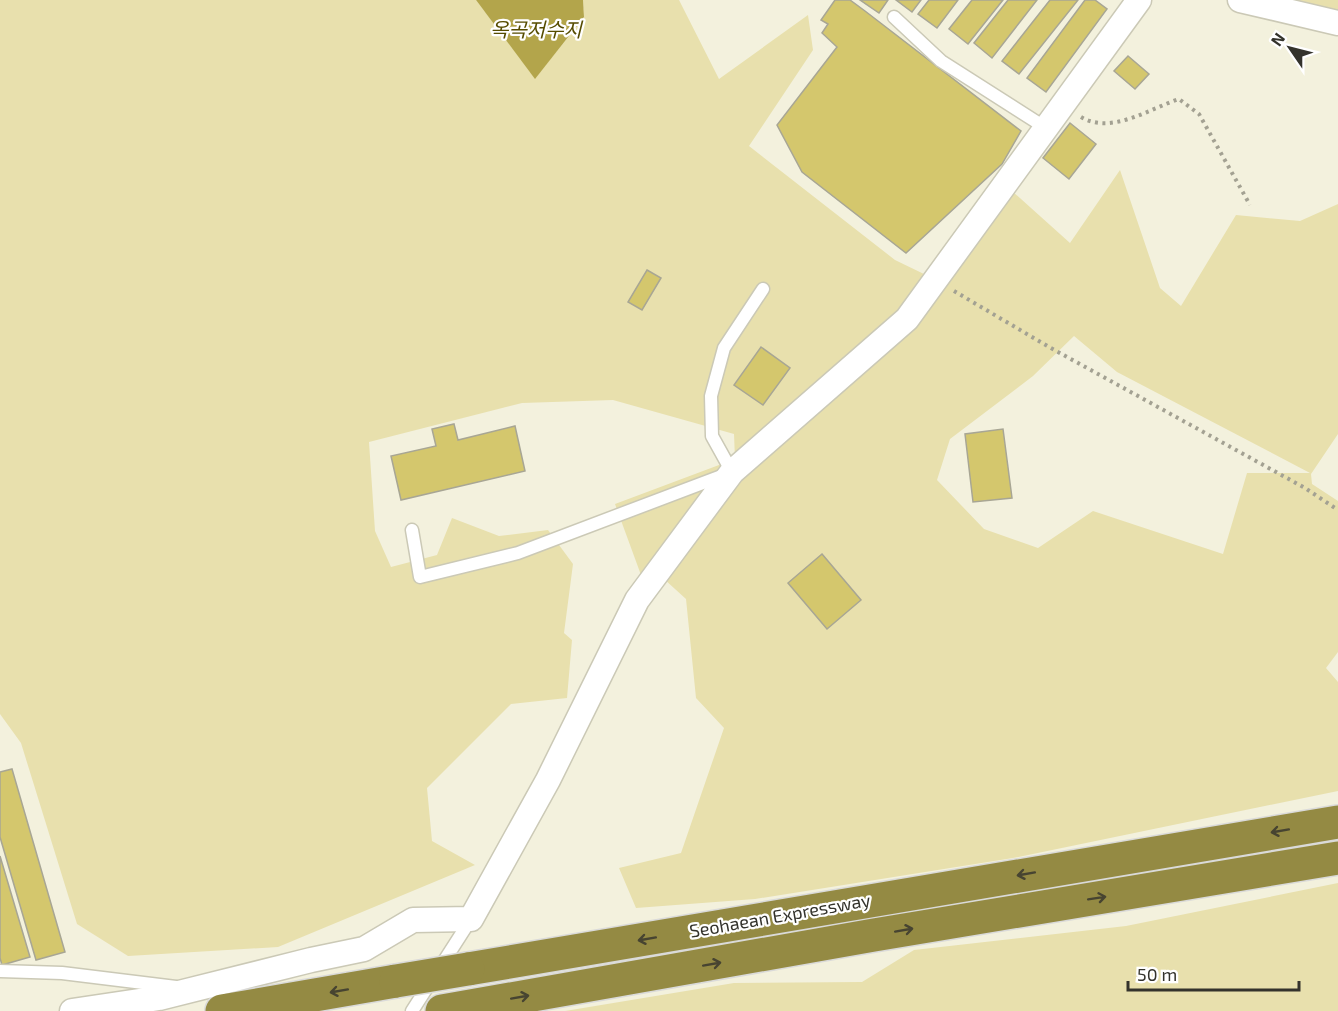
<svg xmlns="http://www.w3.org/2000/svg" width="1338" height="1011" font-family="'Exo 2','Noto Sans KR',sans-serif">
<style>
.green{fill:#e8e0ad;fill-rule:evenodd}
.water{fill:#b3a54b}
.building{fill:#d4c76d;stroke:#a8a694;stroke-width:1.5}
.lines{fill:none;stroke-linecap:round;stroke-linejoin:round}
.lane-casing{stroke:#cbc9b6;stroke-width:15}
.street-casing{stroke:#cbc9b6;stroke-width:27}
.highway-casing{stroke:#dadad9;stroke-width:36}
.path{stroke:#a3a192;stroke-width:4;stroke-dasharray:3 4.5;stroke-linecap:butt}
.lane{stroke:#fff;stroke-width:12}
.street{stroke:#fff;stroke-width:24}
.highway{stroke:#948a43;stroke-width:33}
.highway-bridge-casing{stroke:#dadad9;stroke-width:36;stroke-linecap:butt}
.highway-bridge{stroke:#948a43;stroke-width:33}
.oneway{stroke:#474431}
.labels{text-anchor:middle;stroke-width:4.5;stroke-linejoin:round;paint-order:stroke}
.street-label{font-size:18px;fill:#34332c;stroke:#fff}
.water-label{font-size:20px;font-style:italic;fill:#564c01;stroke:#fff}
</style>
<rect width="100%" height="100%" fill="#f3f1dd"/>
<g class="green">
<path d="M 0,0 L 476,0 L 535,78 L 584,18 L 583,0 L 679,0 L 719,79 L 808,15 L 813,50 L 749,146 L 895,260 L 926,275 L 1012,191 L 1070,243 L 1120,170 L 1160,288 L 1181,306 L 1236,215 L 1300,221 L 1338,204 L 1338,434 L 1311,474 L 1312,484 L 1338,501 L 1338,652 L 1326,668 L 1338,682 L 1338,791 L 1013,858 L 755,899 L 636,908 L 619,868 L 681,853 L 724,728 L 696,698 L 686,599 L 664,579 L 641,575 L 615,504 L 735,459 L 734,434 L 613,400 L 522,403 L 369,442 L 375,531 L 391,567 L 437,555 L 452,518 L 499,536 L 548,530 L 573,564 L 564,633 L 572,640 L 567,698 L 511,704 L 427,788 L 432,841 L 475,865 L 278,947 L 128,956 L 77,924 L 21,743 L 0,714 ZM 1074,336 L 1117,372 L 1310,473 L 1247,473 L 1223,554 L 1093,511 L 1038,548 L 984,529 L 937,480 L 950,439 L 1033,376 Z"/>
<path d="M 1288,0 L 1338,0 L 1338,15 Z"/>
<path d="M 1338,883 L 1338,1011 L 565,1011 L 734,983 L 862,982 L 914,950 L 1126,926 Z"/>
</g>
<path class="water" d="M 476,0 L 583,0 L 584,17 L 535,79 Z"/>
<g class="building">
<path d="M 835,0 L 850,0 L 865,11 L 1021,131 L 1002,164 L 906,253 L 802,172 L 777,125 L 837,47 L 822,33 L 828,24 L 821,20 Z"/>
<path d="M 860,0 L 888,0 L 879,13 Z"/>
<path d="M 896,0 L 921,0 L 912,12 Z"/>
<path d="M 929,0 L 958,0 L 937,28 L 918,14 Z"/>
<path d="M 972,0 L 1003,0 L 968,44 L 949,29 Z"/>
<path d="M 1008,0 L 1037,0 L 992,58 L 974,43 Z"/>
<path d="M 1050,0 L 1078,0 L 1019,74 L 1002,61 Z"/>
<path d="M 1085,0 L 1095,0 L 1107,9 L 1046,92 L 1027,78 Z"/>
<path d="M 1128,56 L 1149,74 L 1135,89 L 1114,71 Z"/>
<path d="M 1070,123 L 1096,144 L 1069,179 L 1043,158 Z"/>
<path d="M 647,270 L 661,278 L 642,310 L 628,302 Z"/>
<path d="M 761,347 L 790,368 L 763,405 L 734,385 Z"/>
<path d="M 454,424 L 458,440 L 515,426 L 525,471 L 401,500 L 391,456 L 436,446 L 432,429 Z"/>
<path d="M 1003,429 L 1012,498 L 973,502 L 965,434 Z"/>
<path d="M 822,554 L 861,600 L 827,629 L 788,583 Z"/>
<path d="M 12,769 L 65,952 L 36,960 L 0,837 L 0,772 Z"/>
<path d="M 0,856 L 30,957 L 2,965 L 0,958 Z"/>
</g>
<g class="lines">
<g class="lane-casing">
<g id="lane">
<path d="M 894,17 L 941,61 L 1046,128"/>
<path d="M 412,530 L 420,577 L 518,553 L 732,472 L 712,436 L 711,396 L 724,348 L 763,289"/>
<path d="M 0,971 L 62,973 L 176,987"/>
<path d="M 412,1011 L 471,919"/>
</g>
</g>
<g class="street-casing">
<g id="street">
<path d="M 1240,0 L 1338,23"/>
<path d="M 72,1011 L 159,998 L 311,960 L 364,949 L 413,920 L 471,919 L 548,780 L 637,600 L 732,472 L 907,319 L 1139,0"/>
</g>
</g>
<g class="highway-casing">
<g id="highway">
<path d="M 468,969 L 1338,822"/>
<path d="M 222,1011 L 396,981"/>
<path d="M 442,1011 L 874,935 L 1338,858"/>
</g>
</g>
<g class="path">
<path d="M 1081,117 C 1111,135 1149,109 1179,99 L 1199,114 L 1250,205"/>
<path d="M 954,291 L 1049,347 L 1305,488 L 1338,510"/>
</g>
<use href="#lane" class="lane"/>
<use href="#street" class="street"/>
<use href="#highway" class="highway"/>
<g class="highway-bridge-casing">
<path id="highway-bridge" d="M 396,981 L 468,969"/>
</g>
<use href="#highway-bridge" class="highway-bridge"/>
</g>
<defs><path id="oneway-shaft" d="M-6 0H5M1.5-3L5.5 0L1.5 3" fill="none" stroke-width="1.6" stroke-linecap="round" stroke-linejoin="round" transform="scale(1.5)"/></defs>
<g class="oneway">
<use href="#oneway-shaft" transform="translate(1280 831) rotate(170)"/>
<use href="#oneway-shaft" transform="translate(1026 874) rotate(170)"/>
<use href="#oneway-shaft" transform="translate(1097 898) rotate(-9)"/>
<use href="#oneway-shaft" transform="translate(904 930) rotate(-10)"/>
<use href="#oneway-shaft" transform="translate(647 939) rotate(170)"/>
<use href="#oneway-shaft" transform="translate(712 964) rotate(-10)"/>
<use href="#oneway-shaft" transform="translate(339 991) rotate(170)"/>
<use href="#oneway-shaft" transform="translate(520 997) rotate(-10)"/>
</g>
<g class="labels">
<g class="street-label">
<text transform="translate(780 916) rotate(-10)" y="6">Seohaean Expressway</text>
</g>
<g class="water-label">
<text x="536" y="37">옥곡저수지</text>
</g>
</g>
<g transform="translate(1290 48) rotate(305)" stroke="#ffffff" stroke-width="4.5" paint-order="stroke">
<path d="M0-4.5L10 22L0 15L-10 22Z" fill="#34332c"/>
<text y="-9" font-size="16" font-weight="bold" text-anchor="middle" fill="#34332c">N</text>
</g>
<path d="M1128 981v9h171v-9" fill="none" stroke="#34332c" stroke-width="3"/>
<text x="1137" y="981" font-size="18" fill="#34332c" stroke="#ffffff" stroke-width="4.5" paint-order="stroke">50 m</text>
</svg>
